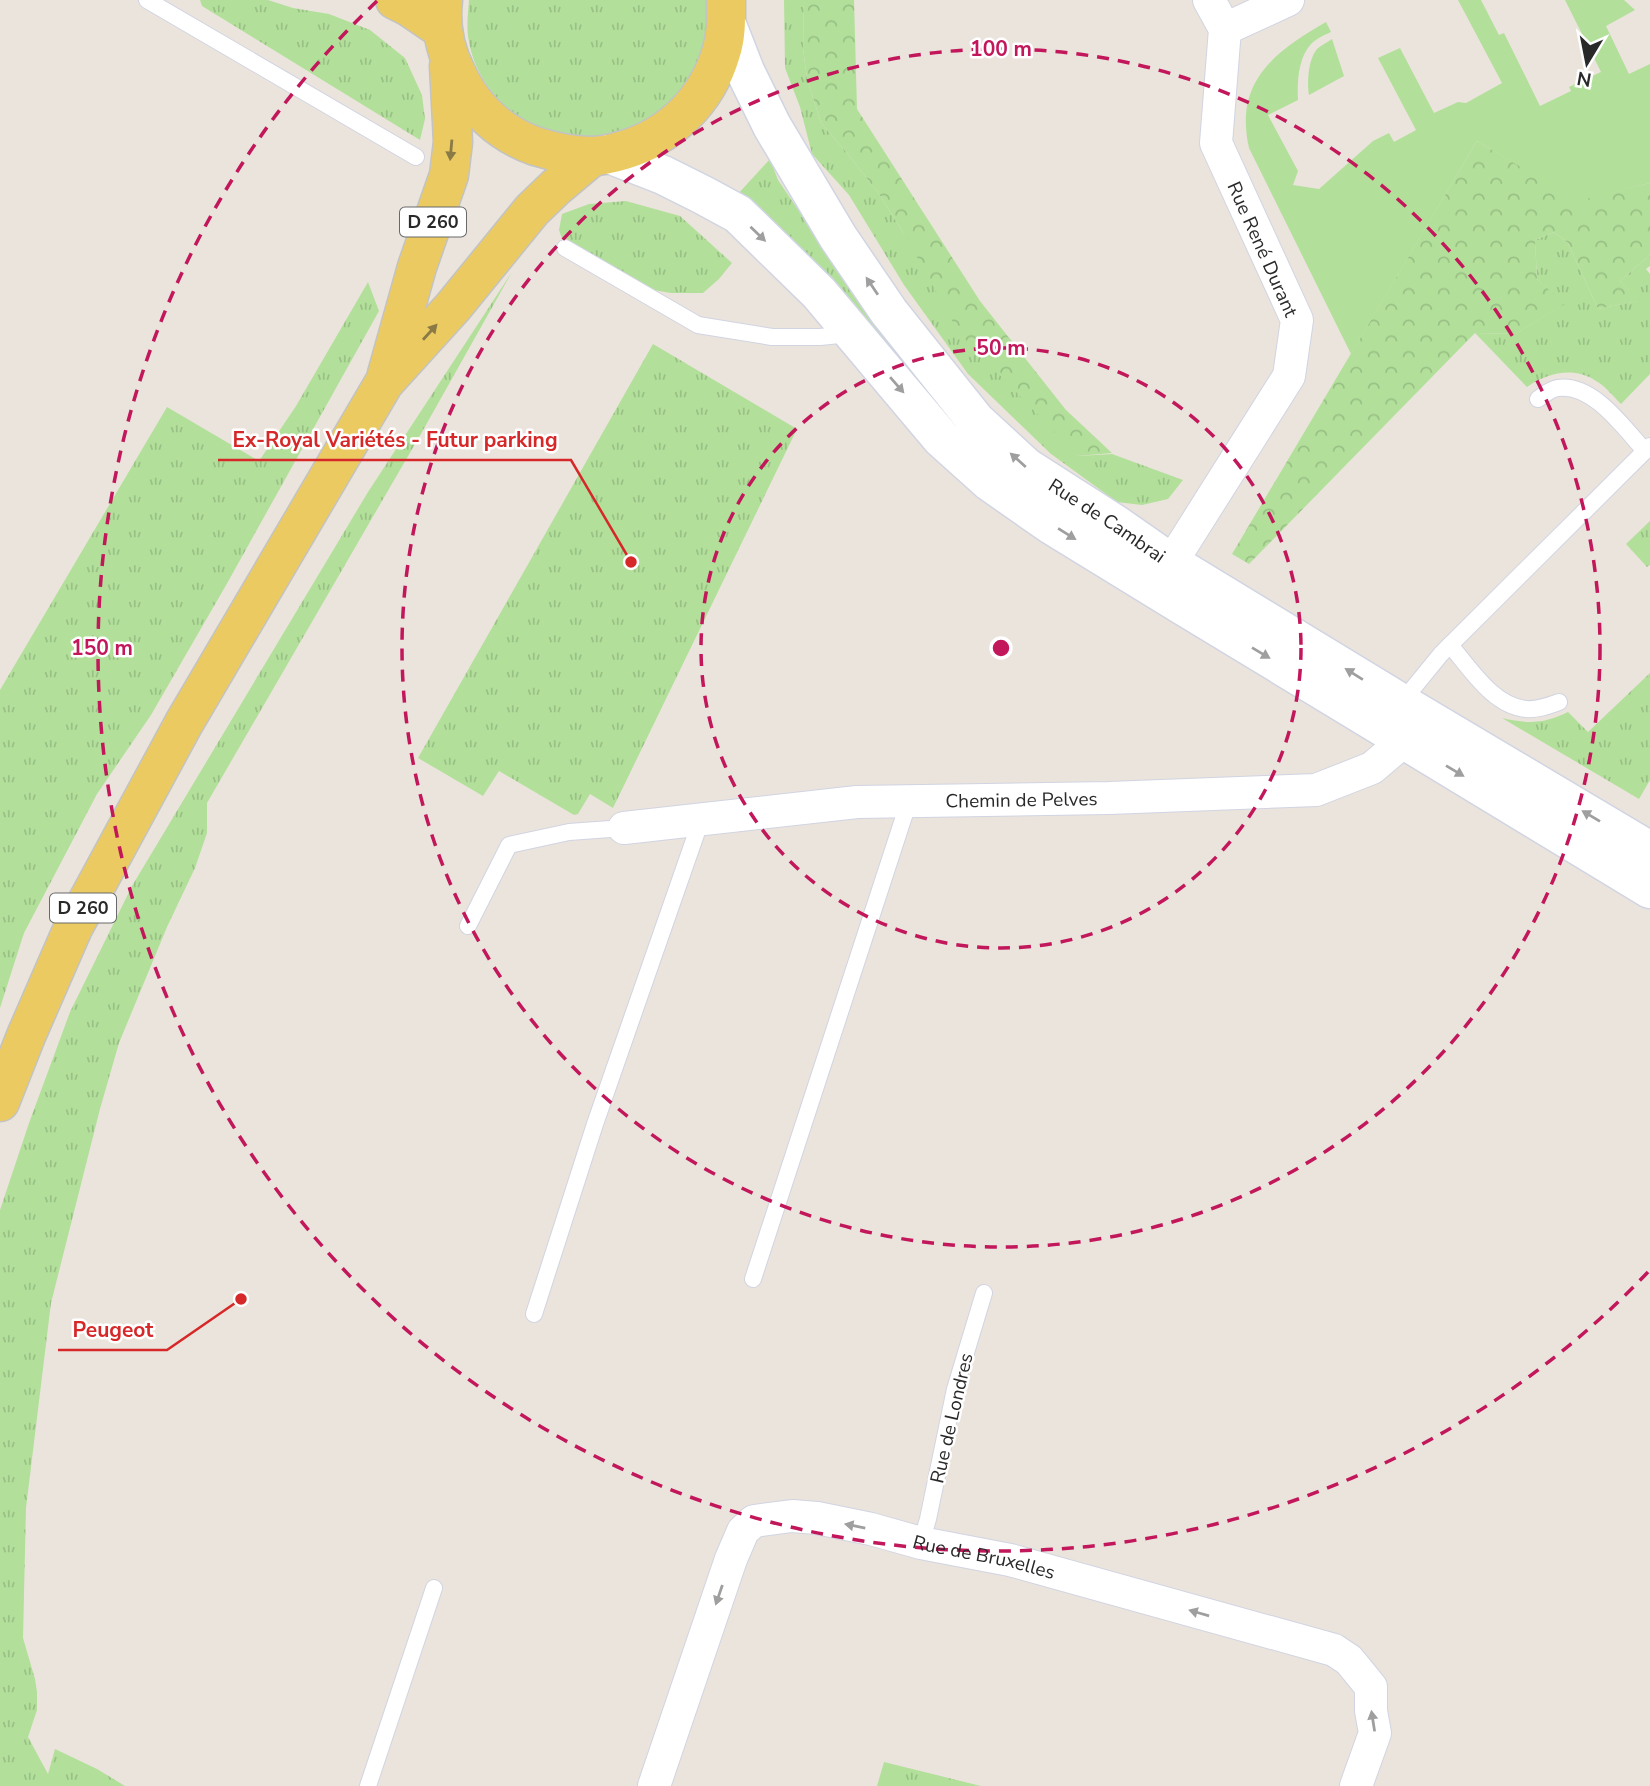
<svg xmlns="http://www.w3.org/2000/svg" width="1650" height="1786" font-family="'Nunito Sans',sans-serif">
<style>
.grass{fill:url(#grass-tufts)}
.forest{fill:url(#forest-crowns)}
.garden{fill:#b2e09a}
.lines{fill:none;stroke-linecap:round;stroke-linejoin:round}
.service-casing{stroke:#d1d4e2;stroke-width:18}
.minor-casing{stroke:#d1d4e2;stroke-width:34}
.secondary-casing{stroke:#d1d4e2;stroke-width:41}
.primary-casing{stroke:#c3c3c3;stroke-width:41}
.service{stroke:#fff;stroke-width:16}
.minor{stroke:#fff;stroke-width:32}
.secondary{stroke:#fff;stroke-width:38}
.primary{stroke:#ebcb61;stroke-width:38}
.oneway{fill:#8a7a45}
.oneway2{fill:#9f9f9f}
.ring{fill:none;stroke:#c2185b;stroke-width:3.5;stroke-dasharray:12 9}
.labels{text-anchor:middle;stroke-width:5;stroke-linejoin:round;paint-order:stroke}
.shield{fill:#fff;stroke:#696969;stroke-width:2}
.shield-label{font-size:18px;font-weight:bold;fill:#292929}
.street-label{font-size:19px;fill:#292929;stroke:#fff}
.centre{fill:#c2185b;stroke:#fff;stroke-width:3.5}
.ring-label{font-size:21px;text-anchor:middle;font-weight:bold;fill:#c2185b;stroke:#fff;stroke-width:5;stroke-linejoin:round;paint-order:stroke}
.leader{fill:none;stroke:#d62828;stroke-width:2.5}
.callout-dot{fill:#d62828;stroke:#fff;stroke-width:2.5}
.callout-label{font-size:21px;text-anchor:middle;font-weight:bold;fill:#d62828;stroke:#fff;stroke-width:5;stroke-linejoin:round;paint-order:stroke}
</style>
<defs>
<pattern id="grass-tufts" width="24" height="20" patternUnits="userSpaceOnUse" patternTransform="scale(1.75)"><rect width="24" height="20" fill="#b2e09a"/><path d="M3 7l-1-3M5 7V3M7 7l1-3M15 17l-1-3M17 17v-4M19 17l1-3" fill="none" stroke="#99c085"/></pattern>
<pattern id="forest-crowns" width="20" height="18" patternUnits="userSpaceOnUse" patternTransform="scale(1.75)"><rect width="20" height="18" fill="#b2e09a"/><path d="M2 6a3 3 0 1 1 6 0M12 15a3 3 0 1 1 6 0" fill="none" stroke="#99c085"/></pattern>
</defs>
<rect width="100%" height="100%" fill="#ebe4dc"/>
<g class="grass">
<path d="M 200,0 L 268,0 L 293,8 L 329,14 L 370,30 L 405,58 L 422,95 L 425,119 L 420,140 L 202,6 Z"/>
<path d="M 469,0 L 706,0 C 710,19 708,46 700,63 C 697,69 691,75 688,80 C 681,90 674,103 666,111 C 655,120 642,125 628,130 C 612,136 595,141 576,139 C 526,135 478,93 469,42 C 466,28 468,15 469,0 Z"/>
<path d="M 784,0 L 804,0 L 803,48 L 807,79 L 821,123 L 847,153 L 879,194 L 903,232 L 1078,456 L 1112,454 L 1183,480 L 1168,499 L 1142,505 L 1117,502 L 1051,454 L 968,374 L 904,285 L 849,195 L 812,154 L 800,107 L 785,68 Z"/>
<path d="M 770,159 L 778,180 L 891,346 L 922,384 L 975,439 L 969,447 L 737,195 Z"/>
<path d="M 626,201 L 680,216 L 732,263 L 719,279 L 703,293 L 671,293 L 630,286 L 565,248 L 559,230 L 562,214 L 589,204 Z"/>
<path d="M 1554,232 L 1568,243 L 1598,309 L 1637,301 L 1620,281 L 1650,255 L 1650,266 L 1646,269 L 1650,274 L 1650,374 L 1621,404 C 1613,396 1605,386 1596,381 C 1573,366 1548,373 1527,387 L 1475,333 L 1515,334 L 1564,304 L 1537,279 L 1535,240 Z"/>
<path d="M 512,272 L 422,432 L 207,803 L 207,833 L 195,868 L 167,927 L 119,1043 L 100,1109 L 51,1303 L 26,1508 L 23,1638 L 35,1679 L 37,1692 L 37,1710 L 28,1737 L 48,1774 L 55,1749 L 97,1769 L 125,1786 L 0,1786 L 0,1210 L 29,1123 L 70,1012 L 132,886 L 368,492 Z"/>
<path d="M 368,282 L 379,311 L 225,587 L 151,715 L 97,794 L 24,933 L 0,1008 L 0,690 L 167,407 L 259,461 L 296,406 Z"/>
<path d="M 653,344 L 797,429 L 613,808 L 590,794 L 578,814 L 574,815 L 499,771 L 483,796 L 418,758 Z"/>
<path d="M 1650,521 L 1650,565 L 1647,567 L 1626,544 Z"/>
<path d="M 1650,673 L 1650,780 L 1639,799 L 1502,718 C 1529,724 1543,724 1568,712 L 1588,732 Z"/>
<path d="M 884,1762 L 981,1786 L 877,1786 Z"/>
</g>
<g class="forest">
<path d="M 804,0 L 854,0 L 857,109 L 980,301 L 1066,410 L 1112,453 L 1078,456 L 959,333 L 903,232 L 879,194 L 847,153 L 821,123 L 807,79 L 803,48 Z"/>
<path d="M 1477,141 L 1578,200 L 1650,183 L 1650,255 L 1620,281 L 1638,301 L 1598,309 L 1568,243 L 1554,232 L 1535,240 L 1537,279 L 1565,304 L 1515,334 L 1475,333 L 1249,564 L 1232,554 Z"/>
</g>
<g class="garden">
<path d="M 1458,0 L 1481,0 L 1499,35 L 1504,33 L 1540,106 L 1571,91 L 1569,87 L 1601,72 L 1565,0 L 1624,0 L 1635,10 L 1606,26 L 1629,74 L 1650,64 L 1650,183 L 1578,201 L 1477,141 L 1351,354 L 1249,148 C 1234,82 1274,52 1326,22 L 1331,32 C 1324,35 1316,39 1311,44 C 1298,58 1297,83 1298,100 L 1268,115 L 1298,171 L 1293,185 L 1319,189 L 1373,141 L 1389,133 L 1394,142 L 1416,130 L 1378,58 L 1400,48 L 1434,113 L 1458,102 L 1466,103 L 1502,83 Z"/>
<path d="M 1332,39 L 1344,76 L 1309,95 C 1307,82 1308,60 1317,49 C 1321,45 1328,42 1332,39 Z"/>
</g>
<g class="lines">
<g class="service-casing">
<g id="service">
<path d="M 147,0 L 416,157"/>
<path d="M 565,248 L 698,325 L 772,337 L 820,337 L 849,334"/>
<path d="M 1538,399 C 1544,395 1550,389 1558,388 C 1593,383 1624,428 1645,451"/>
<path d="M 1450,645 C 1470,668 1493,706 1526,709 C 1537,710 1548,706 1559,702"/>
<path d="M 1401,703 L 1441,654 L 1650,446"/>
<path d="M 468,926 L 509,845 L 569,832 L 624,828"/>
<path d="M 753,1279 L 909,801"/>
<path d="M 534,1314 L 595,1124 L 701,820"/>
<path d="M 921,1543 L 928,1519 L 955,1389 L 984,1293"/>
<path d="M 368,1786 L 434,1588"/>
</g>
</g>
<g class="minor-casing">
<g id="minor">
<path d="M 1225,29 L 1288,0"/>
<path d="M 1171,563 L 1289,376 L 1297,320 L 1216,143 L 1225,29 L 1209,0"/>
<path id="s1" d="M 624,828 L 857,802 L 1109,798 L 1316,790 L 1372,768 L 1405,740"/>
<path id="s2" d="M 654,1786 L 731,1559 L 743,1531 L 754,1521 L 792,1516 L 817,1518 L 871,1529 L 921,1543 L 1010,1560 L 1334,1650 L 1349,1660 L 1371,1687 L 1371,1711 L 1375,1733 L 1356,1786"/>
</g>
</g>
<g class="secondary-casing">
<g id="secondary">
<path id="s3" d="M 727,25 L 745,71 L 772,126 L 838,237 L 889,312 L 976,421 L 1026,467 L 1118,526 L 1171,563 L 1401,703 L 1650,851"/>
<path d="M 609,154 L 663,175 L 703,195 L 738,214 L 819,293 L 941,438 L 990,482 L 1050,524 L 1182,605 L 1650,889"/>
</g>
</g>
<g class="primary-casing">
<g id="primary">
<path d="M 395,0 L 409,7 L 443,30"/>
<path d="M 443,0 C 440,25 445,50 456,72 C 472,107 499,133 535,146 C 554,152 573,156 593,156 C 604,156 614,153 624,150 C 671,136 707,100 721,53 C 727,35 726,18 726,0"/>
<path d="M 387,374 L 417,267 L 449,175 L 453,142 L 449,66"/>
<path d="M 0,1102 L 26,1036 L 73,928 L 184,723 L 384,383 L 453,307 L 532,210 L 556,187 L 593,156"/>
</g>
</g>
<use href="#service" class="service"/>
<use href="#minor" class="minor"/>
<use href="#secondary" class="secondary"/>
<use href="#primary" class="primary"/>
</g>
<defs><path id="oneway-solid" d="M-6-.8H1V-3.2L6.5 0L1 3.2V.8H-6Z" transform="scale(1.75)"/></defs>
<g class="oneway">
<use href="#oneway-solid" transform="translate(451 150) rotate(95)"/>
<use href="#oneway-solid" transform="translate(430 332) rotate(-48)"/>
</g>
<g class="oneway2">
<use href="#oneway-solid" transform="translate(758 234) rotate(44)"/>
<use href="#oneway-solid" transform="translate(872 286) rotate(-124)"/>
<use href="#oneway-solid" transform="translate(897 385) rotate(49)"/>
<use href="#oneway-solid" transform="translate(1018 460) rotate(-138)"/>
<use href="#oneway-solid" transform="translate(1067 534) rotate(32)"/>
<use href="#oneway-solid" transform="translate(1261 653) rotate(31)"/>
<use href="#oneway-solid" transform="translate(1354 674) rotate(-148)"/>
<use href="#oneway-solid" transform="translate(1455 771) rotate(31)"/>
<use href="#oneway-solid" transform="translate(1591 816) rotate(-149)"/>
<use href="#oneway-solid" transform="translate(855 1526) rotate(-169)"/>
<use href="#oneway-solid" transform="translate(719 1595) rotate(109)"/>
<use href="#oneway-solid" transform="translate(1199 1613) rotate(-164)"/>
<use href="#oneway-solid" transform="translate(1373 1721) rotate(-99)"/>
</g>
<g class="ring">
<circle cx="1001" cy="648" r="300"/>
<circle cx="1001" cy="648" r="599"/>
<path d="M1648 1272A899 899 0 1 1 377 1"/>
</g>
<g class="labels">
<g class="shield">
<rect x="400" y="207.5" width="66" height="29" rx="5"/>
<rect x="50" y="893.5" width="66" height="29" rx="5"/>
</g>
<g class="shield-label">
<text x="433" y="228">D 260</text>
<text x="83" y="914">D 260</text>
</g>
<g class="street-label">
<text transform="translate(1263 249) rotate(66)" y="7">Rue René Durant</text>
<text dy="7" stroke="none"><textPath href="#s3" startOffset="635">Rue de Cambrai</textPath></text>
<text dy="7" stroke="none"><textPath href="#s1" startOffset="399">Chemin de Pelves</textPath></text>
<text transform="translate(951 1418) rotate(-77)" y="7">Rue de Londres</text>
<text dy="7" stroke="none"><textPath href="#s2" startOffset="520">Rue de Bruxelles</textPath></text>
</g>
</g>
<circle cx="1001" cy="648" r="10" class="centre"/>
<g class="ring-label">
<text x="1001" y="56">100 m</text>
<text x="1001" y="355">50 m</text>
<text x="102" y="655">150 m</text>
</g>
<path class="leader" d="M631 562L571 460H218M241 1299L167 1350H58"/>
<g class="callout-dot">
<circle cx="631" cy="562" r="7"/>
<circle cx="241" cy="1299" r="7"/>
</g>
<g class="callout-label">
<text x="395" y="447">Ex-Royal Variétés - Futur parking</text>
<text x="113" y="1337">Peugeot</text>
</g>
<g transform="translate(1587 63) rotate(190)" stroke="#ffffff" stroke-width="5" paint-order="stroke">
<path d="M0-5L12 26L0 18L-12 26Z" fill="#292929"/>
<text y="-10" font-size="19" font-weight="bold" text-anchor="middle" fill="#292929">N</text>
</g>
</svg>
